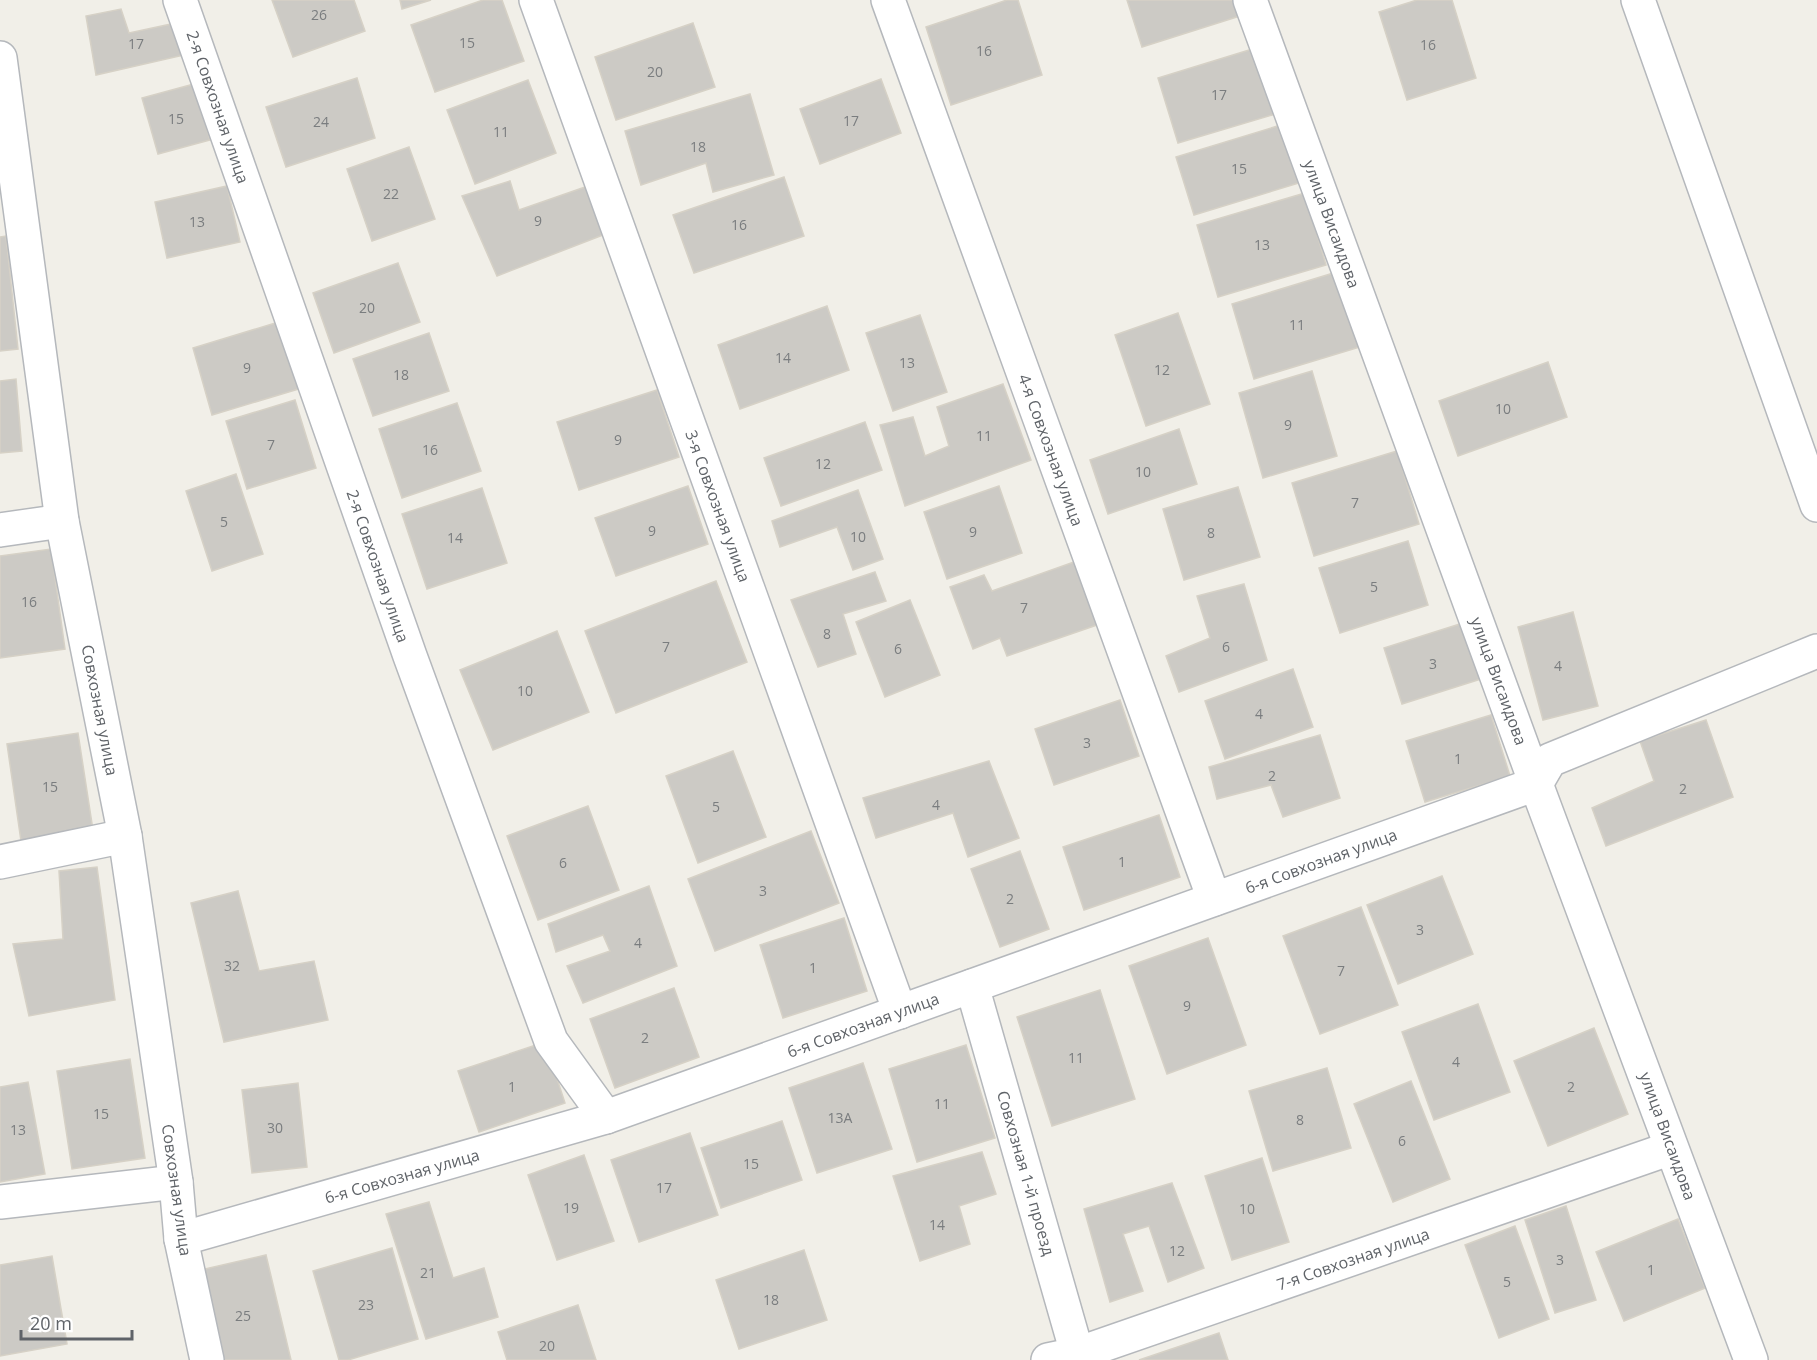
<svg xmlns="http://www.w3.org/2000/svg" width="1817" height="1360" font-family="'Open Sans',sans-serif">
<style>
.building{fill:#cccac5;stroke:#d6d1c6;stroke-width:1.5}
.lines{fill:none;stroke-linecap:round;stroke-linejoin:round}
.minor-casing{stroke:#b5b8bc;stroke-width:36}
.minor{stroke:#fff;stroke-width:33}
.labels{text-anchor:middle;stroke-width:4.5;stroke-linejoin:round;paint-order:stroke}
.number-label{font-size:14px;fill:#7a7d7f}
.street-label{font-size:16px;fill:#5f6368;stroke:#fff}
</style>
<rect width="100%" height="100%" fill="#f1efe8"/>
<g class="building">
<path d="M 272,0 L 354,0 L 365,31 L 293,57 Z"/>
<path d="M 400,0 L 431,0 L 402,9 Z"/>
<path d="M 483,0 L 502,0 L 524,61 L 435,92 L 411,25 Z"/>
<path d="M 1007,0 L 1018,0 L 1042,75 L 951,105 L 926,27 Z"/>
<path d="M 1127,0 L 1235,0 L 1240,16 L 1142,47 Z"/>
<path d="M 1417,0 L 1452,0 L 1476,78 L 1407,100 L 1379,12 Z"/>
<path d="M 121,9 L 129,33 L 176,23 L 184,55 L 96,75 L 86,16 Z"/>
<path d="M 693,23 L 715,87 L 616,120 L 595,57 Z"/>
<path d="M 1259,47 L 1279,113 L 1178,143 L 1158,78 Z"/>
<path d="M 357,78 L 375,138 L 286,167 L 266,107 Z"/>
<path d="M 881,79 L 901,133 L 820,164 L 800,109 Z"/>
<path d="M 528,80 L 556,153 L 475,184 L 447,110 Z"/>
<path d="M 194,84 L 210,140 L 158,154 L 142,98 Z"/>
<path d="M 750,94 L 774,175 L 713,192 L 706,163 L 641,185 L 625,131 Z"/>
<path d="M 1284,124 L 1302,182 L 1194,215 L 1176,157 Z"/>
<path d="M 409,147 L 435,219 L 372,241 L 347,169 Z"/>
<path d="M 784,177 L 804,236 L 694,273 L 673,215 Z"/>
<path d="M 510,181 L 519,210 L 588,186 L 608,233 L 497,276 L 462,196 Z"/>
<path d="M 227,186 L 240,242 L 167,258 L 155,202 Z"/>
<path d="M 1305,193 L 1326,265 L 1218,297 L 1197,225 Z"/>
<path d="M 6,236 L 18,349 L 0,351 L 0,237 Z"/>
<path d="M 398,263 L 420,322 L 334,353 L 313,293 Z"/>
<path d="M 1340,271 L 1363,346 L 1254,379 L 1232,304 Z"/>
<path d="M 827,306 L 849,370 L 740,409 L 718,345 Z"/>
<path d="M 1178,313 L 1210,404 L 1146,426 L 1115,335 Z"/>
<path d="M 920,315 L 947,392 L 893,411 L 866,333 Z"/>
<path d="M 282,321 L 302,388 L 212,415 L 193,348 Z"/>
<path d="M 429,333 L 449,391 L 373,416 L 353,359 Z"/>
<path d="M 1548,362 L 1567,417 L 1458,456 L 1439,401 Z"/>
<path d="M 1312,371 L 1337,456 L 1263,478 L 1239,393 Z"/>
<path d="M 16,379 L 22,451 L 0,453 L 0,381 Z"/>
<path d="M 1003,384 L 1031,460 L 905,506 L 880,425 L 913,417 L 925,456 L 949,446 L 937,407 Z"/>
<path d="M 657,390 L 679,457 L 579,490 L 557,422 Z"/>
<path d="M 295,400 L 316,468 L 247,489 L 226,421 Z"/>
<path d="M 457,403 L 481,471 L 402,498 L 379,429 Z"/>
<path d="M 865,422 L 882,470 L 781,506 L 764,458 Z"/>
<path d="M 1179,429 L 1197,484 L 1108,514 L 1090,460 Z"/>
<path d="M 1397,451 L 1419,524 L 1314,556 L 1292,483 Z"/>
<path d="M 236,474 L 263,554 L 212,571 L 186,491 Z"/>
<path d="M 688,486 L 708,544 L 616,576 L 595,518 Z"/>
<path d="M 999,486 L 1022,553 L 947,579 L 924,512 Z"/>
<path d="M 1238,487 L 1260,557 L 1184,580 L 1163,509 Z"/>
<path d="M 482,488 L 507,563 L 427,589 L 402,514 Z"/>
<path d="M 858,490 L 883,559 L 853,570 L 837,527 L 780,547 L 772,521 Z"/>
<path d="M 1408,541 L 1428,605 L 1340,633 L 1319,568 Z"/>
<path d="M 51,549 L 65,649 L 0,658 L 0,556 Z"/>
<path d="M 1074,562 L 1097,625 L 1007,656 L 1000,638 L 973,649 L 950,587 L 984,575 L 992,591 Z"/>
<path d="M 875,572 L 886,601 L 843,614 L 856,654 L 818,667 L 791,600 Z"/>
<path d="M 716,581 L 747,662 L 616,713 L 585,631 Z"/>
<path d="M 1244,584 L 1267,660 L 1179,692 L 1166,656 L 1210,638 L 1197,596 Z"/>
<path d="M 910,600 L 940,675 L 885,697 L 856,622 Z"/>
<path d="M 1573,612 L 1598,706 L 1543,720 L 1518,627 Z"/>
<path d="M 1463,623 L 1481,679 L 1402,704 L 1384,648 Z"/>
<path d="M 557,631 L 589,712 L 493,750 L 460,670 Z"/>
<path d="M 1293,669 L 1313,727 L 1225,759 L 1205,701 Z"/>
<path d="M 1120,700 L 1139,756 L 1054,785 L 1035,729 Z"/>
<path d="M 1491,715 L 1510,776 L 1425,802 L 1406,741 Z"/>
<path d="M 1706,720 L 1733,797 L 1606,846 L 1592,808 L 1654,781 L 1640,741 Z"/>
<path d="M 78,733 L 93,830 L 21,841 L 7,744 Z"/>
<path d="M 1320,735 L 1340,798 L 1283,817 L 1271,785 L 1217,799 L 1209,767 Z"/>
<path d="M 733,751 L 766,837 L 698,863 L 666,776 Z"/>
<path d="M 989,761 L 1019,838 L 968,857 L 953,813 L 876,838 L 863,798 Z"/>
<path d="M 588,806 L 619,890 L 538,920 L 507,836 Z"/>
<path d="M 1159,815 L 1180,877 L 1084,910 L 1063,847 Z"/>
<path d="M 811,831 L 839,903 L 715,951 L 688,879 Z"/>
<path d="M 1020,851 L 1049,929 L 1000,947 L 971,869 Z"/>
<path d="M 97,867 L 115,1000 L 29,1016 L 13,944 L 63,939 L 59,871 Z"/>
<path d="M 1442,876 L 1473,954 L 1398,984 L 1367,905 Z"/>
<path d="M 649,886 L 677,966 L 583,1003 L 567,966 L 610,951 L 603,935 L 556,952 L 548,924 Z"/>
<path d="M 238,891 L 259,971 L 314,961 L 328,1020 L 224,1042 L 191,903 Z"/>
<path d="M 1361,907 L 1398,1005 L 1320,1034 L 1283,936 Z"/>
<path d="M 844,918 L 867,991 L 783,1018 L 760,945 Z"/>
<path d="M 1208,938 L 1246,1045 L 1167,1074 L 1129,966 Z"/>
<path d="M 674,988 L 699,1057 L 615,1088 L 590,1019 Z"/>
<path d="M 1100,990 L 1135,1099 L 1052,1126 L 1017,1017 Z"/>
<path d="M 1478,1004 L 1510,1092 L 1434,1120 L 1402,1032 Z"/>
<path d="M 1594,1028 L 1628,1114 L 1548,1146 L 1514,1061 Z"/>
<path d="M 545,1042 L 565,1103 L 479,1132 L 458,1071 Z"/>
<path d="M 966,1045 L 995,1138 L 917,1162 L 889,1069 Z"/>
<path d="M 130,1059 L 145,1158 L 72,1169 L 57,1071 Z"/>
<path d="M 863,1063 L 892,1149 L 817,1173 L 789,1088 Z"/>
<path d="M 1327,1068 L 1351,1148 L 1273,1171 L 1249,1091 Z"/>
<path d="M 1411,1081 L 1450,1179 L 1393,1202 L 1354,1104 Z"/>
<path d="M 28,1082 L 45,1174 L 0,1182 L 0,1087 Z"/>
<path d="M 298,1083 L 307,1167 L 252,1173 L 242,1090 Z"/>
<path d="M 782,1121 L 802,1180 L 721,1208 L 701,1148 Z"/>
<path d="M 690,1133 L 718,1215 L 639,1242 L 611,1160 Z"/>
<path d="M 982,1152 L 996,1194 L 959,1206 L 970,1244 L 920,1261 L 893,1176 Z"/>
<path d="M 584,1155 L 614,1241 L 557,1260 L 528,1175 Z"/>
<path d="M 1262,1158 L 1289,1242 L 1232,1260 L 1205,1176 Z"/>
<path d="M 1172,1183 L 1204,1268 L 1168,1282 L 1149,1226 L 1123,1234 L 1143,1291 L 1110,1302 L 1084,1209 Z"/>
<path d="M 429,1202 L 453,1278 L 484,1268 L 498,1317 L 426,1339 L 386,1214 Z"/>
<path d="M 1566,1206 L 1596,1300 L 1555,1313 L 1525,1220 Z"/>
<path d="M 1678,1219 L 1705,1288 L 1624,1321 L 1596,1252 Z"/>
<path d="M 1515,1226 L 1549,1319 L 1499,1338 L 1465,1245 Z"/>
<path d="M 392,1248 L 418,1339 L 348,1360 L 339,1360 L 313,1271 Z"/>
<path d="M 804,1250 L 827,1320 L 739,1349 L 716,1280 Z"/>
<path d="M 266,1255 L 291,1360 L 216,1360 L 196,1271 Z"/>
<path d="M 52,1256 L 67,1344 L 0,1356 L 0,1265 Z"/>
<path d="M 578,1305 L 596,1360 L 507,1360 L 498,1332 Z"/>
<path d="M 1219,1333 L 1228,1360 L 1139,1360 Z"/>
</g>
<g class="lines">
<g class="minor-casing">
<g id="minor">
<path d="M 180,0 L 410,656 L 551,1041 L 606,1117"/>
<path d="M 536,0 L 900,1012"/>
<path d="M 888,0 L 1214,899"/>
<path d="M 1250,0 L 1536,784 L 1751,1360"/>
<path d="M 1638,0 L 1817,505"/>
<path d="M 0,58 L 62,521 L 125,836 L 176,1182 L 181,1239 L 207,1360"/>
<path d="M 0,530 L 62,521"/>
<path d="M 0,862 L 125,836"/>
<path d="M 972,986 L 1079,1360"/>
<path d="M 0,1202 L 176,1182"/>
<path d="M 181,1239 L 606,1117 L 1536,784 L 1550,760 L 1817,651"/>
<path d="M 1048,1360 L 1077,1354 L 1657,1153"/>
</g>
</g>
<use href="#minor" class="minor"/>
</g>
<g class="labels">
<g class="number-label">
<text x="319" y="20">26</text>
<text x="467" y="48">15</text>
<text x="136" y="49">17</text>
<text x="1428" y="50">16</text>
<text x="984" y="56">16</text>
<text x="655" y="77">20</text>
<text x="1219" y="100">17</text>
<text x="176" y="124">15</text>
<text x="851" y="126">17</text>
<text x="321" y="127">24</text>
<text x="501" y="137">11</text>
<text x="698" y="152">18</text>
<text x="1239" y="174">15</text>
<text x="391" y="199">22</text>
<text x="538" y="226">9</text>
<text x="197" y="227">13</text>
<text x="739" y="230">16</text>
<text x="1262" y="250">13</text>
<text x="367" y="313">20</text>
<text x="1297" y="330">11</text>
<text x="783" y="363">14</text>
<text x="907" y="368">13</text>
<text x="247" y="373">9</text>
<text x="1162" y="375">12</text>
<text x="401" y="380">18</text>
<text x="1503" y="414">10</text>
<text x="1288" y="430">9</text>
<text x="984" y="441">11</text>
<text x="618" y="445">9</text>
<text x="271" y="450">7</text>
<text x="430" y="455">16</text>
<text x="823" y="469">12</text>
<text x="1143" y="477">10</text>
<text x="1355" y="508">7</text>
<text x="224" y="527">5</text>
<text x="652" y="536">9</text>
<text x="973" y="537">9</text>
<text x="1211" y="538">8</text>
<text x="858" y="542">10</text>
<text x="455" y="543">14</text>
<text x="1374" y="592">5</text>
<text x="29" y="607">16</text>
<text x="1024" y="613">7</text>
<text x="827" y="639">8</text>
<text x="666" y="652">7</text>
<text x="1226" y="652">6</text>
<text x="898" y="654">6</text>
<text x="1433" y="669">3</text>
<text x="1558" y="671">4</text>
<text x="525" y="696">10</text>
<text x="1259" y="719">4</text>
<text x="1087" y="748">3</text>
<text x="1458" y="764">1</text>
<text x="1272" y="781">2</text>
<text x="50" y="792">15</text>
<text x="1683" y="794">2</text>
<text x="936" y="810">4</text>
<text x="716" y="812">5</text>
<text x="1122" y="867">1</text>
<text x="563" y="868">6</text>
<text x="763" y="896">3</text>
<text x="1010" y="904">2</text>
<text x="1420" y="935">3</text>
<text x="638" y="948">4</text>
<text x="232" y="971">32</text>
<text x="813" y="973">1</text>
<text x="1341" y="976">7</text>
<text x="1187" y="1011">9</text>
<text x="645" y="1043">2</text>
<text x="1076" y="1063">11</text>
<text x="1456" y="1067">4</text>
<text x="512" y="1092">1</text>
<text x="1571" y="1092">2</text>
<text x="942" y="1109">11</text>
<text x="101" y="1119">15</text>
<text x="840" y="1123">13А</text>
<text x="1300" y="1125">8</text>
<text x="275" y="1133">30</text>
<text x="18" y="1135">13</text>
<text x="1402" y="1146">6</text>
<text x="751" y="1169">15</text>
<text x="664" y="1193">17</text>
<text x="571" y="1213">19</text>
<text x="1247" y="1214">10</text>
<text x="937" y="1230">14</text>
<text x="1177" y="1256">12</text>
<text x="1560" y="1265">3</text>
<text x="1651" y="1275">1</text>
<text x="428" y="1278">21</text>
<text x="1507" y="1287">5</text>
<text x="771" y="1305">18</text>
<text x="366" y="1310">23</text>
<text x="243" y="1321">25</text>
<text x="547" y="1351">20</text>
</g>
<g class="street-label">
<text transform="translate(218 107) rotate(71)" y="6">2-я Совхозная улица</text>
<text transform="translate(1332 224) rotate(70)" y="6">улица Висаидова</text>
<text transform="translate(1051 450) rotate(70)" y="6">4-я Совхозная улица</text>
<text transform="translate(718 506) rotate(70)" y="6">3-я Совхозная улица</text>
<text transform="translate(378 566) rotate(71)" y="6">2-я Совхозная улица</text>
<text transform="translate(1499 681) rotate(70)" y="6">улица Висаидова</text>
<text transform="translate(100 710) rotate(79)" y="6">Совхозная улица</text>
<text transform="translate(1321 861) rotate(-20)" y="6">6-я Совхозная улица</text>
<text transform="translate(863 1025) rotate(-20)" y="6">6-я Совхозная улица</text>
<text transform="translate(1668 1136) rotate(70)" y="6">улица Висаидова</text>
<text transform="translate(1026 1173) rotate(74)" y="6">Совхозная 1-й проезд</text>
<text transform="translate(402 1176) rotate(-16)" y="6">6-я Совхозная улица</text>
<text transform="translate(177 1190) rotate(82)" y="6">Совхозная улица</text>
<text transform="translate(1353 1259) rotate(-19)" y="6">7-я Совхозная улица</text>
</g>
</g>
<path d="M21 1330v9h111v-9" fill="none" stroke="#5f6368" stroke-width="3"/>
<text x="30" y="1330" font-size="18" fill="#5f6368" stroke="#ffffff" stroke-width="4.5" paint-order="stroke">20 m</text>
</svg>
